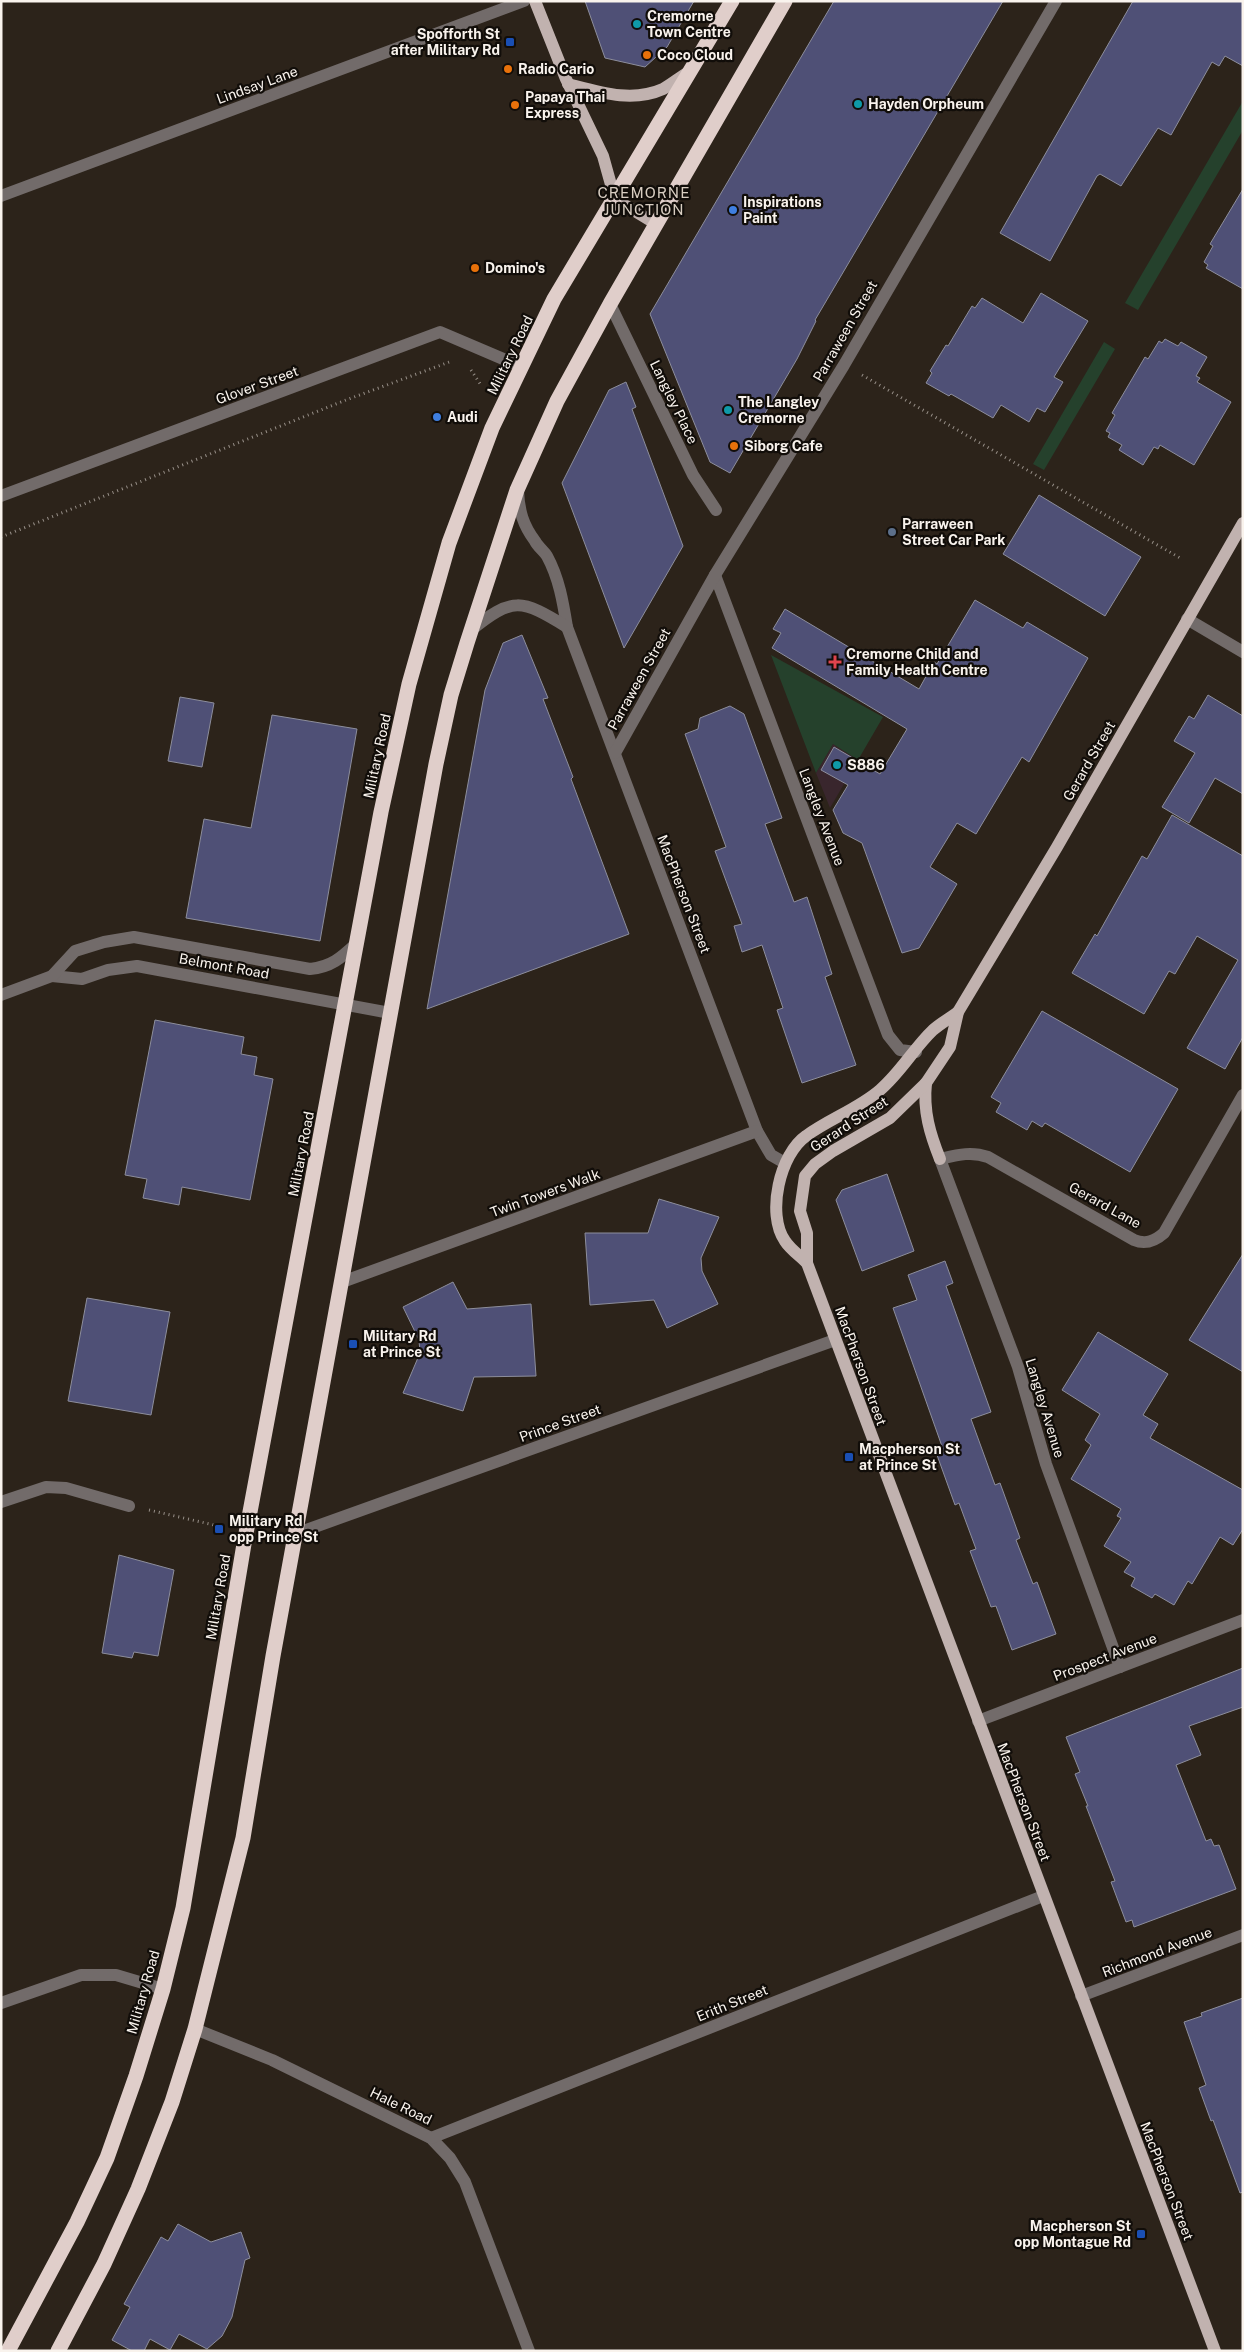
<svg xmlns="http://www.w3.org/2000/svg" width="1244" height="2352" font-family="'Public Sans',sans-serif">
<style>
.industrial{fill:#39262d}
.green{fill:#25412c}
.building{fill:#4f5076;stroke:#8d8e9c}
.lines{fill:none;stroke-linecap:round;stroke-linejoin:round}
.path{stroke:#989089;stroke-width:3;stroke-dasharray:1 4;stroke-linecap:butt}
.minor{stroke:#726b6a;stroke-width:12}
.major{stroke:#c1b2af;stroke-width:12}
.highway{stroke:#e0ceca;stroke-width:15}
.culture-dot{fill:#0f9aa8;stroke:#110d09;stroke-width:2}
.transit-dot{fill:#1a4fb4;stroke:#110d09;stroke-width:2}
.food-dot{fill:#e8710a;stroke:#110d09;stroke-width:2}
.shop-dot{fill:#3f7fe0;stroke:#110d09;stroke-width:2}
.service-dot{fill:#5c6f8a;stroke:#110d09;stroke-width:2}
.health-dot{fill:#e0444e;stroke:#110d09;stroke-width:2}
.labels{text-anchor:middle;stroke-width:4.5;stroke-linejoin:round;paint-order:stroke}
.poi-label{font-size:14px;font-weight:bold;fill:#f9f3ed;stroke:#110d09;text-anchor:start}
.street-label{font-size:14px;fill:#f9f3ed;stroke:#110d09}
.neighbourhood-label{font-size:15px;letter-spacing:1px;fill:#d8cdc1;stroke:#110d09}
</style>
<rect width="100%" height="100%" fill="#2c231a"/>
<path class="industrial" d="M 833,744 L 858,760 L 830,808 L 816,773 Z"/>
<g class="green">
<path d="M 1243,101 L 1243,130 L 1138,310 L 1125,303 Z"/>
<path d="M 1104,342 L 1115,349 L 1044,470 L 1033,464 Z"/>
<path d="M 771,655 L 883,717 L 858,760 L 833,744 L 816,773 Z"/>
</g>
<g class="building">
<path d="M 585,1 L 694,1 L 667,47 L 645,67 L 605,58 Z"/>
<path d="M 834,1 L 1003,1 L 815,320 L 816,321 L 797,359 L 730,473 L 710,462 L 650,314 Z"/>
<path d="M 1133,1 L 1243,1 L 1243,66 L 1225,56 L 1219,66 L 1212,62 L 1171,135 L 1158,128 L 1121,186 L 1100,174 L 1097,176 L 1050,261 L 1000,233 Z"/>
<path d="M 1243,189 L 1243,289 L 1206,268 L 1208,265 L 1204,262 L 1213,246 L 1210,244 Z"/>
<path d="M 1041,293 L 1088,321 L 1054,377 L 1063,382 L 1045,412 L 1037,408 L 1029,422 L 1001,405 L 993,418 L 951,394 L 949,396 L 926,383 L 932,373 L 930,371 L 946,345 L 948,346 L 972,306 L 975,308 L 982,298 L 1023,323 Z"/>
<path d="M 1165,339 L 1178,346 L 1181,342 L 1207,357 L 1196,376 L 1200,378 L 1197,382 L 1231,402 L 1194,465 L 1160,445 L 1158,449 L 1154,447 L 1143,465 L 1119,450 L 1122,445 L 1108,437 L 1110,433 L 1106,431 L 1115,415 L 1112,413 L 1145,357 L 1148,359 L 1159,341 L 1162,343 Z"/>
<path d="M 626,382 L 636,407 L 632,409 L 683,546 L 624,648 L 562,483 L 609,390 Z"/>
<path d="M 1039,495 L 1141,557 L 1105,616 L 1003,554 Z"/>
<path d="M 975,600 L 1023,628 L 1027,622 L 1088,658 L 1029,762 L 1022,757 L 976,834 L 957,823 L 930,867 L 957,884 L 919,948 L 902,953 L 862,843 L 843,833 L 833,810 L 848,785 L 821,770 L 834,747 L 880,774 L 907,729 L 772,648 L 781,633 L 773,629 L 785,609 L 919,689 L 934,662 L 937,664 Z"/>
<path d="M 522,635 L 548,698 L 543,699 L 573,777 L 571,779 L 629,934 L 427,1009 L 485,690 L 503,643 Z"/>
<path d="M 1208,695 L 1243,716 L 1243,794 L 1215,778 L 1189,823 L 1162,807 L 1195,753 L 1174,741 L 1189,716 L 1194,719 Z"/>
<path d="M 180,697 L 214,703 L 202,767 L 168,761 Z"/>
<path d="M 730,706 L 744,714 L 782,818 L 765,824 L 794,902 L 807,897 L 832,974 L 825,977 L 856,1065 L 802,1083 L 777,1010 L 783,1008 L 762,945 L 742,952 L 734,926 L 742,924 L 715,851 L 726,847 L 685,734 L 698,729 L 700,718 Z"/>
<path d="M 272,715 L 357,729 L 320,941 L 186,918 L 204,819 L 251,828 Z"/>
<path d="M 1172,815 L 1243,856 L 1243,1037 L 1225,1069 L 1187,1048 L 1238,960 L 1197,936 L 1175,974 L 1169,971 L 1144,1014 L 1072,973 L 1095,934 L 1097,936 L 1142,856 L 1147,859 Z"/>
<path d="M 1042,1011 L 1178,1089 L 1130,1172 L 1045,1123 L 1042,1127 L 1032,1121 L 1027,1130 L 996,1112 L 1001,1103 L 991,1097 Z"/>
<path d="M 155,1020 L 244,1037 L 241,1054 L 257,1057 L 254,1075 L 273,1079 L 250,1200 L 182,1187 L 179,1205 L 143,1198 L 147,1179 L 125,1175 Z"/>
<path d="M 887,1174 L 914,1251 L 862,1271 L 836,1200 L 842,1190 Z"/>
<path d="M 659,1199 L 719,1217 L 701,1258 L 702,1271 L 718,1304 L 667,1328 L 654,1300 L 590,1305 L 585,1233 L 648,1233 Z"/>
<path d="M 1243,1254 L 1243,1372 L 1189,1340 Z"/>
<path d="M 945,1261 L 953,1283 L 946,1286 L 991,1412 L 971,1419 L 995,1485 L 1000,1483 L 1020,1538 L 1016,1540 L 1033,1584 L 1037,1582 L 1056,1634 L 1012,1650 L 996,1606 L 991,1607 L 970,1551 L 976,1549 L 959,1503 L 955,1505 L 937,1455 L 944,1452 L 893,1308 L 917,1300 L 908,1275 Z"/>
<path d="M 453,1282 L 467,1309 L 531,1304 L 536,1376 L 474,1377 L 463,1411 L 403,1393 L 420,1353 L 419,1340 L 403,1307 Z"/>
<path d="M 87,1298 L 170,1312 L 151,1415 L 68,1401 Z"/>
<path d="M 1098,1332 L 1168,1374 L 1143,1415 L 1158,1424 L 1150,1438 L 1243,1490 L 1243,1529 L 1233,1545 L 1220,1537 L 1192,1584 L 1188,1581 L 1174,1605 L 1155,1594 L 1152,1598 L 1131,1586 L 1135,1578 L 1124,1572 L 1131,1562 L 1104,1546 L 1121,1518 L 1117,1516 L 1121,1509 L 1071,1479 L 1091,1445 L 1085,1440 L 1100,1414 L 1062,1390 Z"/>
<path d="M 119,1555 L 174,1570 L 158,1656 L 134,1652 L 132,1658 L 102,1653 Z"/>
<path d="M 1243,1668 L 1243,1707 L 1189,1726 L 1201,1755 L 1176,1765 L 1206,1841 L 1211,1839 L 1214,1846 L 1219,1845 L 1236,1889 L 1134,1927 L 1132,1920 L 1126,1922 L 1111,1882 L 1115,1881 L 1086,1806 L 1088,1806 L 1075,1774 L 1080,1772 L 1066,1737 Z"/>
<path d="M 1243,1998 L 1243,2192 L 1240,2193 L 1213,2120 L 1211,2121 L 1199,2088 L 1206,2085 L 1184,2022 L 1202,2016 L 1201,2013 Z"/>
<path d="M 178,2224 L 211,2242 L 241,2232 L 250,2258 L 245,2260 L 232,2317 L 222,2336 L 207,2349 L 179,2334 L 170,2350 L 150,2339 L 144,2351 L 132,2351 L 112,2340 L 130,2307 L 124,2304 L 161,2237 L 168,2241 Z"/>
</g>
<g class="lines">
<g class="path">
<path d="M 471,370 L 481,385"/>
<path d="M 862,375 L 1180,558"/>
<path d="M 1,537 L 346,400 L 452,361"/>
<path d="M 149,1510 L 214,1525"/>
</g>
<g class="minor">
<path d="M 1,196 L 524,1"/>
<path d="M 610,304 L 693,475 L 716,510"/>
<path d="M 518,491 C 519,511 523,525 535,541 C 538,547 544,551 547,556 C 559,578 563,602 567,627 L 757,1131 L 771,1155 L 785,1163"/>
<path d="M 1,496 L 440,332 L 522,367"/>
<path d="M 715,575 L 888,1035 L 900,1050 L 916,1052"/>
<path d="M 1187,619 L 1243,652"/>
<path d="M 470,631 C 513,596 521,599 567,627"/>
<path d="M 615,753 L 715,575 L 844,365 L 1056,1"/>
<path d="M 52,976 L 82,979 L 108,970 L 137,966 L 390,1013"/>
<path d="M 1,995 L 52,976 L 75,951 L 104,942 L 134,937 L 310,969 C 331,967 341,958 356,944"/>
<path d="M 342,1282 L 757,1131"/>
<path d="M 1,1502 L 46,1487 L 66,1488 L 129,1506"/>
<path d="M 295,1534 L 835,1340"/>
<path d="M 1120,1667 L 1046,1464 L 1018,1367 L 940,1159 C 957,1155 971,1151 988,1157 L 1134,1240 C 1146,1245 1155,1241 1164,1233 L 1243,1095"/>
<path d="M 978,1721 L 1243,1620"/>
<path d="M 1081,1996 L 1243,1935"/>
<path d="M 1,2003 L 81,1975 L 116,1975 L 163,1989"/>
<path d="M 195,2029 L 272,2060 L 431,2138 L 450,2158 L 465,2182 L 529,2351"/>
<path d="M 431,2138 L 1043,1896"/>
</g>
<g class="major">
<path d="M 535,1 L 566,79 L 603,156 L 615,199 L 656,224"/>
<path d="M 568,84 C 599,92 632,103 663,89 C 672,84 680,77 689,72"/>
<path d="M 926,1083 C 923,1111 930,1134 940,1159"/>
<path d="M 807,1263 C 800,1256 790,1249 785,1241 C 766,1214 780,1154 806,1136 C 829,1119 858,1109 880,1090 C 901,1072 914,1048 933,1030 C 941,1023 950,1018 958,1012"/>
<path d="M 1215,2351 L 807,1263 L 807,1233 L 800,1211 L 805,1176 L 815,1164 L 833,1151 L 890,1118 L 926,1083 L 950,1047 L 958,1012 L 1057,847 L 1243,523"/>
</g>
<g class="highway">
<path d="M 8,2351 L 77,2222 L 107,2158 L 136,2076 L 163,1989 L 183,1908 L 244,1544 L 381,812 L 409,684 L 449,543 L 492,428 L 554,299 L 732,1"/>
<path d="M 58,2351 L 104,2264 L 138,2189 L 172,2102 L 195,2029 L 243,1838 L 273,1656 L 436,764 L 451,695 L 467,643 L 517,490 L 557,401 L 610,304 L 785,1"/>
</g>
</g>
<g class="culture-dot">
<circle cx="637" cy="24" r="5"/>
<circle cx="858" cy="104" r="5"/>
<circle cx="728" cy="410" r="5"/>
<circle cx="837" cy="765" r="5"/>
</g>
<g class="transit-dot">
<rect x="505" y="37" width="10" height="10" rx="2.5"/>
<rect x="348" y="1339" width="10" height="10" rx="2.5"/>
<rect x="844" y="1452" width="10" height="10" rx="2.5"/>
<rect x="214" y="1524" width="10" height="10" rx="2.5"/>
<rect x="1136" y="2229" width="10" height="10" rx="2.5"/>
</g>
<g class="food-dot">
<circle cx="647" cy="55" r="5"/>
<circle cx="508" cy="69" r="5"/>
<circle cx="515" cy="105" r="5"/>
<circle cx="475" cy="268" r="5"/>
<circle cx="734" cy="446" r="5"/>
</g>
<g class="shop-dot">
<circle cx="733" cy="210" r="5"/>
<circle cx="437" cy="417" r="5"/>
</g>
<circle class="service-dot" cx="892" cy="532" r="5"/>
<path class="health-dot" d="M832.5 654.5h5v5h5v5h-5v5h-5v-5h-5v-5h5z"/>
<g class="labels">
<g class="poi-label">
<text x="647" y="21">Cremorne<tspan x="647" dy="16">Town Centre</tspan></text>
<text x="500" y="39" text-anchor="end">Spofforth St<tspan x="500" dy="16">after Military Rd</tspan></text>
<text x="657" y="60">Coco Cloud</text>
<text x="518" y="74">Radio Cario</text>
<text x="525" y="102">Papaya Thai<tspan x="525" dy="16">Express</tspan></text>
<text x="868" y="109">Hayden Orpheum</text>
<text x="743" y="207">Inspirations<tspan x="743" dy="16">Paint</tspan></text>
<text x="485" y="273">Domino's</text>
<text x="738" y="407">The Langley<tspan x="738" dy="16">Cremorne</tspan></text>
<text x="447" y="422">Audi</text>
<text x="744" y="451">Siborg Cafe</text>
<text x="902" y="529">Parraween<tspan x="902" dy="16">Street Car Park</tspan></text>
<text x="846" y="659">Cremorne Child and<tspan x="846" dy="16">Family Health Centre</tspan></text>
<text x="847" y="770">S886</text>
<text x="363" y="1341">Military Rd<tspan x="363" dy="16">at Prince St</tspan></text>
<text x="859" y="1454">Macpherson St<tspan x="859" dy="16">at Prince St</tspan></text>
<text x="229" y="1526">Military Rd<tspan x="229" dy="16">opp Prince St</tspan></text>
<text x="1131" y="2231" text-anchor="end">Macpherson St<tspan x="1131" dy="16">opp Montague Rd</tspan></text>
</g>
<g class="street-label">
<text transform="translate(257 85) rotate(-20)" y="5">Lindsay Lane</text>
<text transform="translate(845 331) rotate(-60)" y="5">Parraween Street</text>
<text transform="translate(510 355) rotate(-64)" y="5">Military Road</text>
<text transform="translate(257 385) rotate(-20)" y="5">Glover Street</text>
<text transform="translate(674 402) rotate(64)" y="5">Langley Place</text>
<text transform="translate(639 679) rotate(-61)" y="5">Parraween Street</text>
<text transform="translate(377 756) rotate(-78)" y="5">Military Road</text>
<text transform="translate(1089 761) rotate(-60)" y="5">Gerard Street</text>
<text transform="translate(822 817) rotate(69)" y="5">Langley Avenue</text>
<text transform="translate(684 894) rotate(69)" y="5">MacPherson Street</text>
<text transform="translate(224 966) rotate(10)" y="5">Belmont Road</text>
<text transform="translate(849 1124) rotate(-33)" y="5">Gerard Street</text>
<text transform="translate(301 1154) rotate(-79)" y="5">Military Road</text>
<text transform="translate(545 1193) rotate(-20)" y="5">Twin Towers Walk</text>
<text transform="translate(1105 1205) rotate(29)" y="5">Gerard Lane</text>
<text transform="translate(861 1366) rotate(70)" y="5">MacPherson Street</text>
<text transform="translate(1045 1408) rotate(73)" y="5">Langley Avenue</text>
<text transform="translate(560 1423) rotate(-20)" y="5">Prince Street</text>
<text transform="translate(218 1597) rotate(-80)" y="5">Military Road</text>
<text transform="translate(1105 1657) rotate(-21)" y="5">Prospect Avenue</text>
<text transform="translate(1024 1802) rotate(69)" y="5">MacPherson Street</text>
<text transform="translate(1157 1952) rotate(-21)" y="5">Richmond Avenue</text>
<text transform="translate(143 1992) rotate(-74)" y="5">Military Road</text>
<text transform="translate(732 2003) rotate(-22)" y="5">Erith Street</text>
<text transform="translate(401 2106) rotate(26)" y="5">Hale Road</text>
<text transform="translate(1167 2181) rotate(69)" y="5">MacPherson Street</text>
</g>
<g class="neighbourhood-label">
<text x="644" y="198">CREMORNE<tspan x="644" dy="17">JUNCTION</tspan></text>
</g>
</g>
<rect width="1244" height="2352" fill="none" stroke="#f9f3ed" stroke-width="5"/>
</svg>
